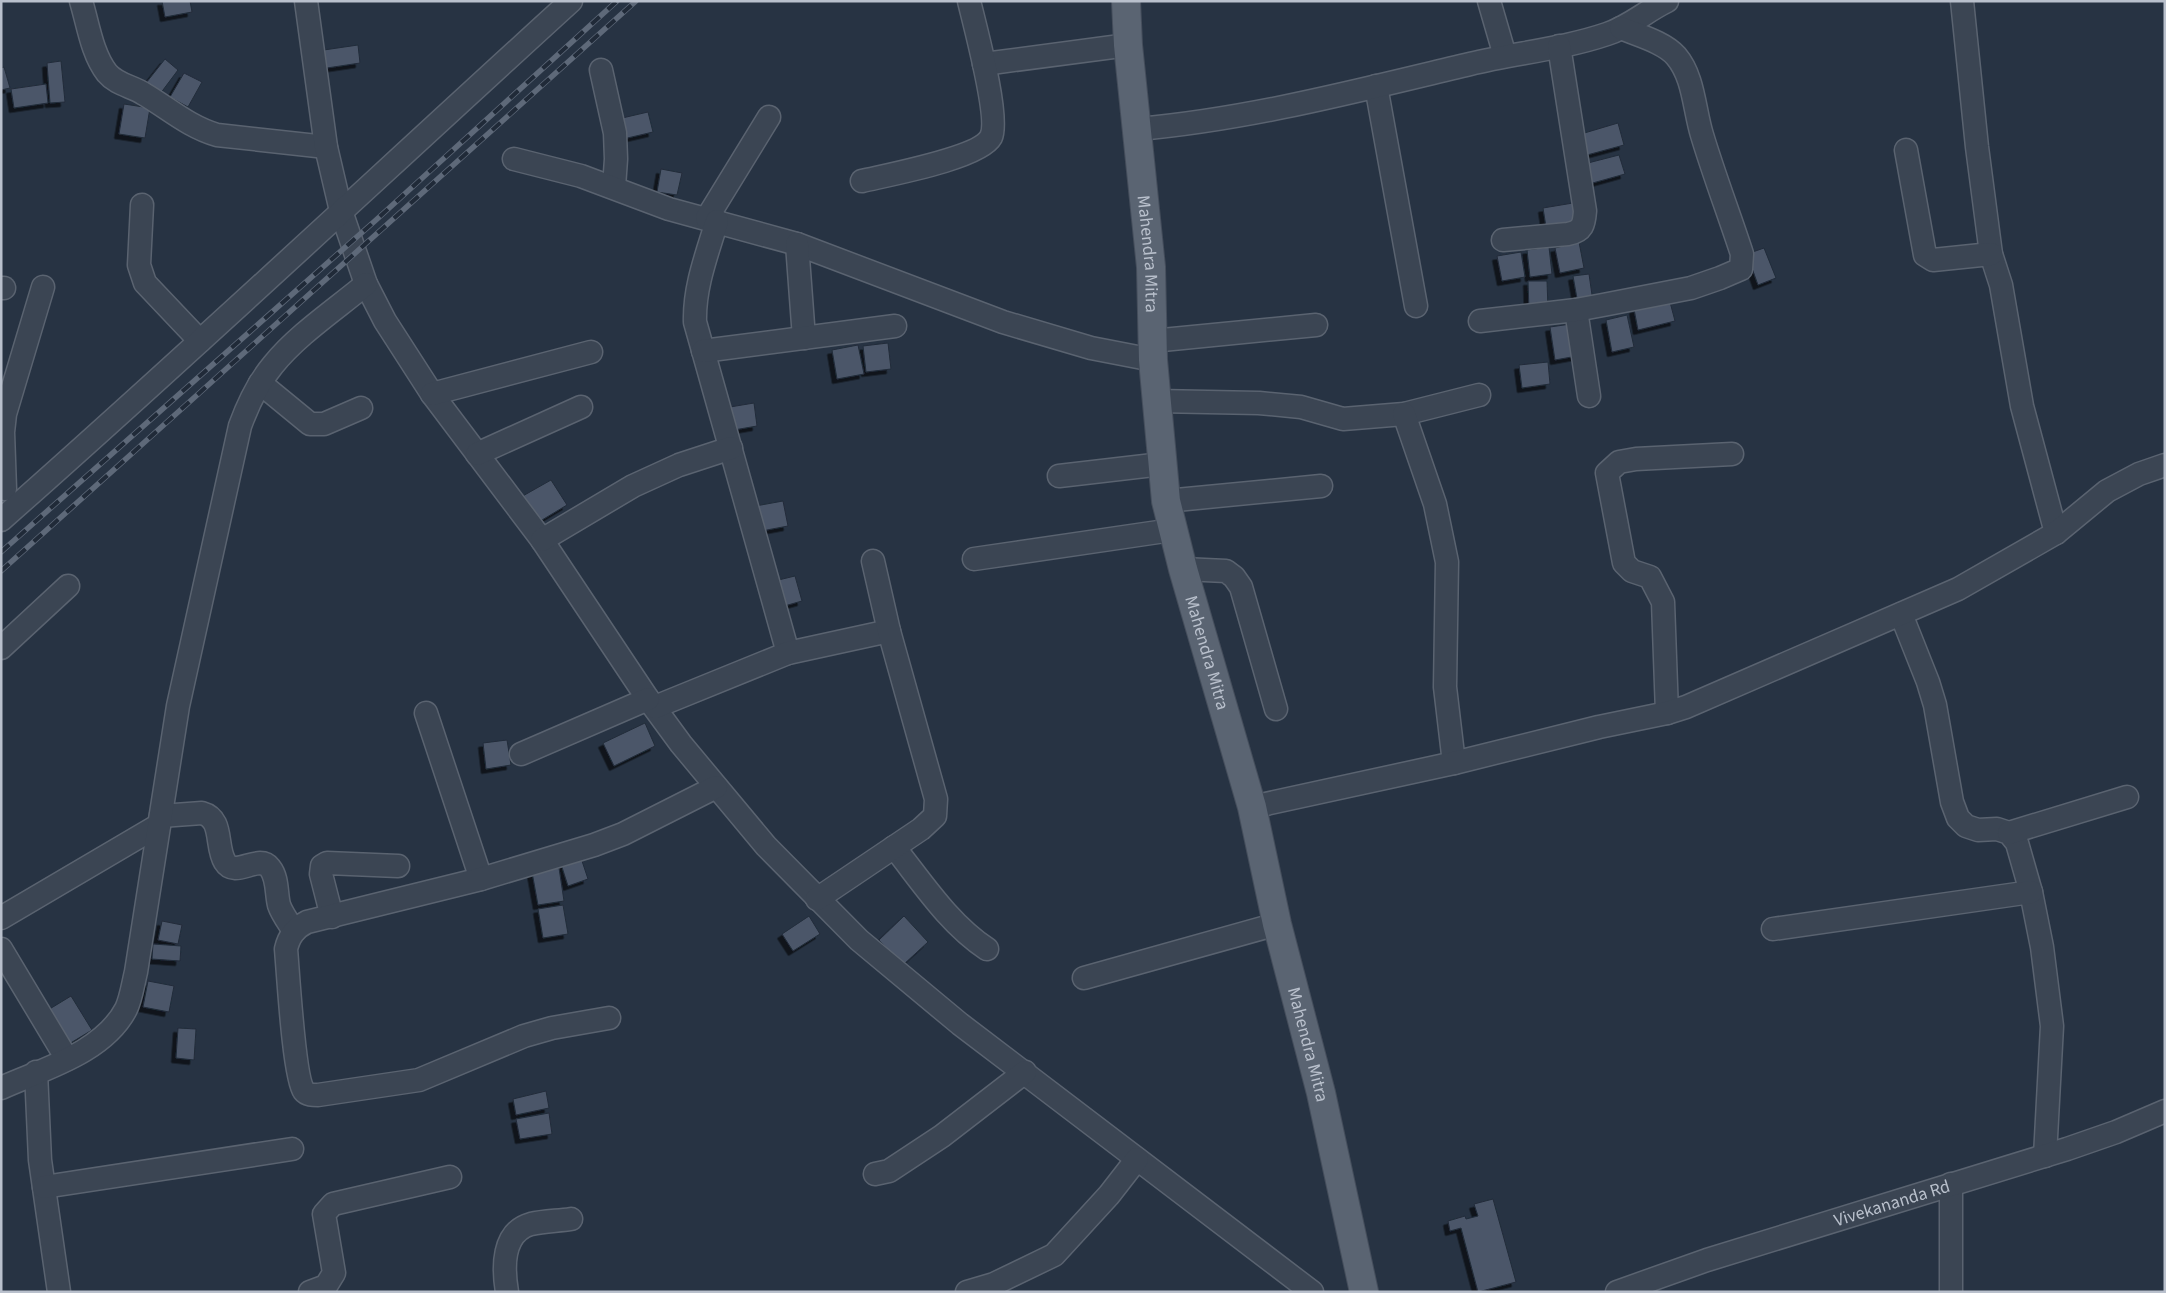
<svg xmlns="http://www.w3.org/2000/svg" width="2166" height="1293" font-family="'Source Sans 3',sans-serif">
<style>
.building{fill:#4b5769;stroke:#222c3a;filter:url(#shadow)}
.lines{fill:none;stroke-linecap:round;stroke-linejoin:round}
.minor-casing{stroke:#5a6370;stroke-width:25}
.major-casing{stroke:#454e5c;stroke-width:30}
.minor{stroke:#3b4553;stroke-width:22}
.major{stroke:#5a6472;stroke-width:28}
.rail-casing{stroke:#5e6979;stroke-width:5.5}
.rail{stroke:#202a38;stroke-width:4;stroke-dasharray:11;stroke-linecap:butt}
.labels{text-anchor:middle;stroke-width:4;stroke-linejoin:round;paint-order:stroke}
.street-label{font-size:18px;fill:#b9c0cc;stroke:#202a38}
</style>
<defs>
<filter id="shadow"><feDropShadow dx="-4.5" dy="4.5" stdDeviation="0" flood-color="#0009"/></filter>
</defs>
<rect width="100%" height="100%" fill="#273343"/>
<g class="building">
<path d="M 162,1 L 190,1 L 192,12 L 165,17 Z"/>
<path d="M 358,45 L 360,63 L 320,69 L 317,51 Z"/>
<path d="M 165,59 L 178,70 L 160,94 L 146,83 Z"/>
<path d="M 61,61 L 65,102 L 50,103 L 47,63 Z"/>
<path d="M 4,67 L 10,88 L 1,90 L 1,68 Z"/>
<path d="M 184,73 L 202,82 L 188,107 L 170,97 Z"/>
<path d="M 46,84 L 48,103 L 14,108 L 11,89 Z"/>
<path d="M 124,104 L 150,108 L 145,138 L 119,134 Z"/>
<path d="M 648,112 L 653,132 L 623,139 L 618,119 Z"/>
<path d="M 1618,123 L 1624,145 L 1587,155 L 1581,134 Z"/>
<path d="M 1619,155 L 1625,174 L 1589,184 L 1584,164 Z"/>
<path d="M 661,169 L 682,173 L 677,195 L 657,192 Z"/>
<path d="M 1573,203 L 1577,228 L 1547,233 L 1543,208 Z"/>
<path d="M 1579,242 L 1584,268 L 1560,273 L 1555,248 Z"/>
<path d="M 1549,247 L 1552,274 L 1530,277 L 1527,250 Z"/>
<path d="M 1764,248 L 1776,278 L 1758,285 L 1747,254 Z"/>
<path d="M 1521,252 L 1525,277 L 1502,281 L 1497,256 Z"/>
<path d="M 1589,274 L 1593,302 L 1578,304 L 1573,276 Z"/>
<path d="M 1528,281 L 1547,281 L 1548,309 L 1529,310 Z"/>
<path d="M 1670,302 L 1675,321 L 1638,330 L 1634,309 Z"/>
<path d="M 1627,315 L 1634,347 L 1612,352 L 1606,320 Z"/>
<path d="M 1571,324 L 1577,356 L 1555,360 L 1550,327 Z"/>
<path d="M 888,343 L 891,369 L 866,372 L 863,346 Z"/>
<path d="M 858,345 L 864,374 L 837,379 L 832,350 Z"/>
<path d="M 1548,362 L 1550,384 L 1522,388 L 1519,365 Z"/>
<path d="M 754,403 L 757,426 L 728,431 L 724,408 Z"/>
<path d="M 551,480 L 567,505 L 537,523 L 521,497 Z"/>
<path d="M 783,501 L 788,526 L 756,532 L 750,507 Z"/>
<path d="M 795,576 L 802,601 L 777,608 L 770,582 Z"/>
<path d="M 645,723 L 655,746 L 614,766 L 603,743 Z"/>
<path d="M 507,740 L 511,765 L 486,769 L 483,743 Z"/>
<path d="M 581,858 L 588,879 L 568,886 L 561,864 Z"/>
<path d="M 559,868 L 564,901 L 538,905 L 532,872 Z"/>
<path d="M 563,905 L 568,934 L 543,938 L 538,909 Z"/>
<path d="M 809,916 L 820,934 L 793,951 L 782,934 Z"/>
<path d="M 904,916 L 928,942 L 903,965 L 879,940 Z"/>
<path d="M 162,921 L 182,925 L 178,944 L 158,940 Z"/>
<path d="M 153,944 L 181,946 L 180,961 L 152,959 Z"/>
<path d="M 148,981 L 174,986 L 169,1012 L 143,1007 Z"/>
<path d="M 71,996 L 92,1030 L 64,1047 L 43,1013 Z"/>
<path d="M 178,1028 L 196,1029 L 194,1060 L 176,1058 Z"/>
<path d="M 546,1091 L 549,1108 L 516,1115 L 513,1099 Z"/>
<path d="M 549,1113 L 552,1134 L 520,1139 L 516,1119 Z"/>
<path d="M 1493,1199 L 1516,1282 L 1478,1292 L 1461,1228 L 1450,1231 L 1448,1221 L 1465,1216 L 1466,1219 L 1478,1216 L 1474,1204 Z"/>
</g>
<g class="lines">
<g class="minor-casing">
<g id="minor">
<path d="M 81,1 C 88,24 92,54 107,73 C 117,85 132,86 144,94 C 168,108 189,127 217,135 L 326,147"/>
<path d="M 306,1 L 326,147 L 341,211 L 366,284 L 385,321 L 432,394 L 542,540 L 648,699 L 681,744 L 766,846 L 859,940 L 960,1024 L 1312,1292"/>
<path d="M 1489,1 L 1505,56"/>
<path d="M 1962,1 L 1977,147 L 1991,254 L 2001,285 L 2022,406 L 2056,533"/>
<path d="M 984,64 L 1128,45"/>
<path d="M 601,70 L 615,133 L 616,159 L 614,187"/>
<path d="M 1376,86 L 1416,306"/>
<path d="M 1138,129 C 1251,119 1360,90 1470,64 C 1515,53 1563,49 1607,34 C 1629,27 1646,11 1667,1"/>
<path d="M 1906,150 L 1925,255 L 1933,260 L 1991,254"/>
<path d="M 514,159 L 581,176 L 669,209 L 797,244 L 1003,322 L 1091,348 L 1153,360"/>
<path d="M 862,181 C 887,175 980,158 991,137 C 1000,118 975,26 969,1"/>
<path d="M 142,205 L 139,265 L 145,283 L 200,341"/>
<path d="M 707,218 L 769,117"/>
<path d="M 717,221 C 707,254 694,287 695,322 L 788,653"/>
<path d="M 1503,240 L 1568,234 C 1583,231 1584,224 1585,211 L 1559,46"/>
<path d="M 797,244 L 804,338"/>
<path d="M 1,288 L 4,288"/>
<path d="M 1576,310 L 1589,396"/>
<path d="M 1480,321 L 1576,310 L 1603,305 L 1691,288 L 1720,278 L 1741,269 L 1742,254 C 1729,214 1714,175 1702,135 C 1694,109 1694,77 1676,56 C 1664,42 1637,35 1621,28"/>
<path d="M 1152,341 L 1316,325"/>
<path d="M 703,351 L 895,326"/>
<path d="M 260,383 L 310,424 L 324,424 L 361,408"/>
<path d="M 432,394 L 591,352"/>
<path d="M 1156,401 L 1259,403 L 1301,407 L 1343,419 L 1404,414 L 1479,395"/>
<path d="M 1404,414 L 1435,504 L 1447,562 L 1445,687 L 1454,763"/>
<path d="M 477,454 L 581,407"/>
<path d="M 1059,476 L 1162,464"/>
<path d="M 5,489 L 3,432 L 5,414 L 43,287"/>
<path d="M 1166,501 L 1321,486"/>
<path d="M 1,520 C 194,350 381,174 571,1"/>
<path d="M 542,540 L 633,486 L 679,465 L 731,448"/>
<path d="M 974,559 L 1172,530"/>
<path d="M 1183,569 L 1226,571 L 1234,577 L 1241,587 L 1276,709"/>
<path d="M 1901,614 L 1928,682 L 1935,705 L 1952,802 L 1958,818 L 1966,826 L 1978,830 L 1997,829 L 2009,833 L 2017,843 L 2031,892 L 2042,947 L 2052,1026 L 2045,1156"/>
<path d="M 1,648 L 68,586"/>
<path d="M 655,707 L 788,653 L 889,631"/>
<path d="M 426,713 L 481,879"/>
<path d="M 1667,713 L 1663,602 L 1650,577 L 1632,571 L 1624,563 L 1607,473 L 1619,462 L 1636,459 L 1732,454"/>
<path d="M 521,754 L 648,699"/>
<path d="M 1252,807 L 1454,763 L 1599,727 L 1667,713 L 1686,707 L 1958,589 L 2056,533 L 2107,491 L 2139,474 L 2165,465"/>
<path d="M 161,816 L 202,813 C 224,819 215,846 225,862 C 235,879 259,853 270,868 C 278,878 276,893 279,905 C 282,914 289,923 294,931"/>
<path d="M 2009,833 L 2127,797"/>
<path d="M 894,847 C 922,882 948,923 987,949"/>
<path d="M 817,899 L 921,829 L 935,816 L 936,799 L 889,631 L 873,561"/>
<path d="M 332,917 L 321,874 L 322,866 L 327,863 L 398,866"/>
<path d="M 1,918 L 159,825"/>
<path d="M 1773,929 L 2031,892"/>
<path d="M 1,949 L 67,1059"/>
<path d="M 1084,978 L 1277,924"/>
<path d="M 609,1018 L 552,1028 L 524,1036 L 419,1080 L 318,1095 C 313,1095 307,1095 304,1091 C 294,1078 288,971 286,949 C 289,936 295,928 307,922 L 481,879 L 594,845 L 623,834 L 716,787"/>
<path d="M 36,1072 L 40,1160 L 59,1292"/>
<path d="M 1,1088 C 43,1069 103,1053 126,1009 C 131,999 133,984 136,972 L 178,706 L 240,426 C 248,404 258,383 273,365 C 297,335 336,309 366,284"/>
<path d="M 875,1174 L 889,1171 L 942,1136 L 1025,1072"/>
<path d="M 1951,1184 L 1951,1292"/>
<path d="M 44,1187 L 292,1149"/>
<path d="M 310,1292 L 326,1286 L 334,1273 L 324,1214 L 333,1204 L 450,1177"/>
<path d="M 507,1292 C 503,1268 502,1232 531,1224 C 544,1221 558,1221 571,1219"/>
<path d="M 967,1292 L 994,1284 L 1054,1255 L 1109,1195 L 1137,1159"/>
<path id="s1" d="M 1617,1292 L 1707,1260 L 2067,1149 L 2116,1132 L 2165,1111"/>
</g>
</g>
<g class="major-casing">
<g id="major">
<path id="s2" d="M 1126,1 L 1128,45 L 1151,267 L 1153,360 L 1166,501 L 1183,569 L 1252,807 L 1277,924 L 1321,1093 L 1364,1292"/>
</g>
</g>
<use href="#minor" class="minor"/>
<use href="#major" class="major"/>
<g class="rail-casing">
<g id="rail">
<path d="M 1,552 L 376,220 L 617,1"/>
<path d="M 1,571 L 636,1"/>
</g>
</g>
<use href="#rail" class="rail"/>
</g>
<g class="labels">
<g class="street-label">
<text dy="6" stroke="none"><textPath href="#s2" startOffset="254">Mahendra Mitra</textPath></text>
<text dy="6" stroke="none"><textPath href="#s2" startOffset="659">Mahendra Mitra</textPath></text>
<text dy="6" stroke="none"><textPath href="#s2" startOffset="1064">Mahendra Mitra</textPath></text>
<text dy="6" stroke="none"><textPath href="#s1" startOffset="289">Vivekananda Rd</textPath></text>
</g>
</g>
<rect width="2166" height="1293" fill="none" stroke="#b9c0cc" stroke-width="5"/>
</svg>
